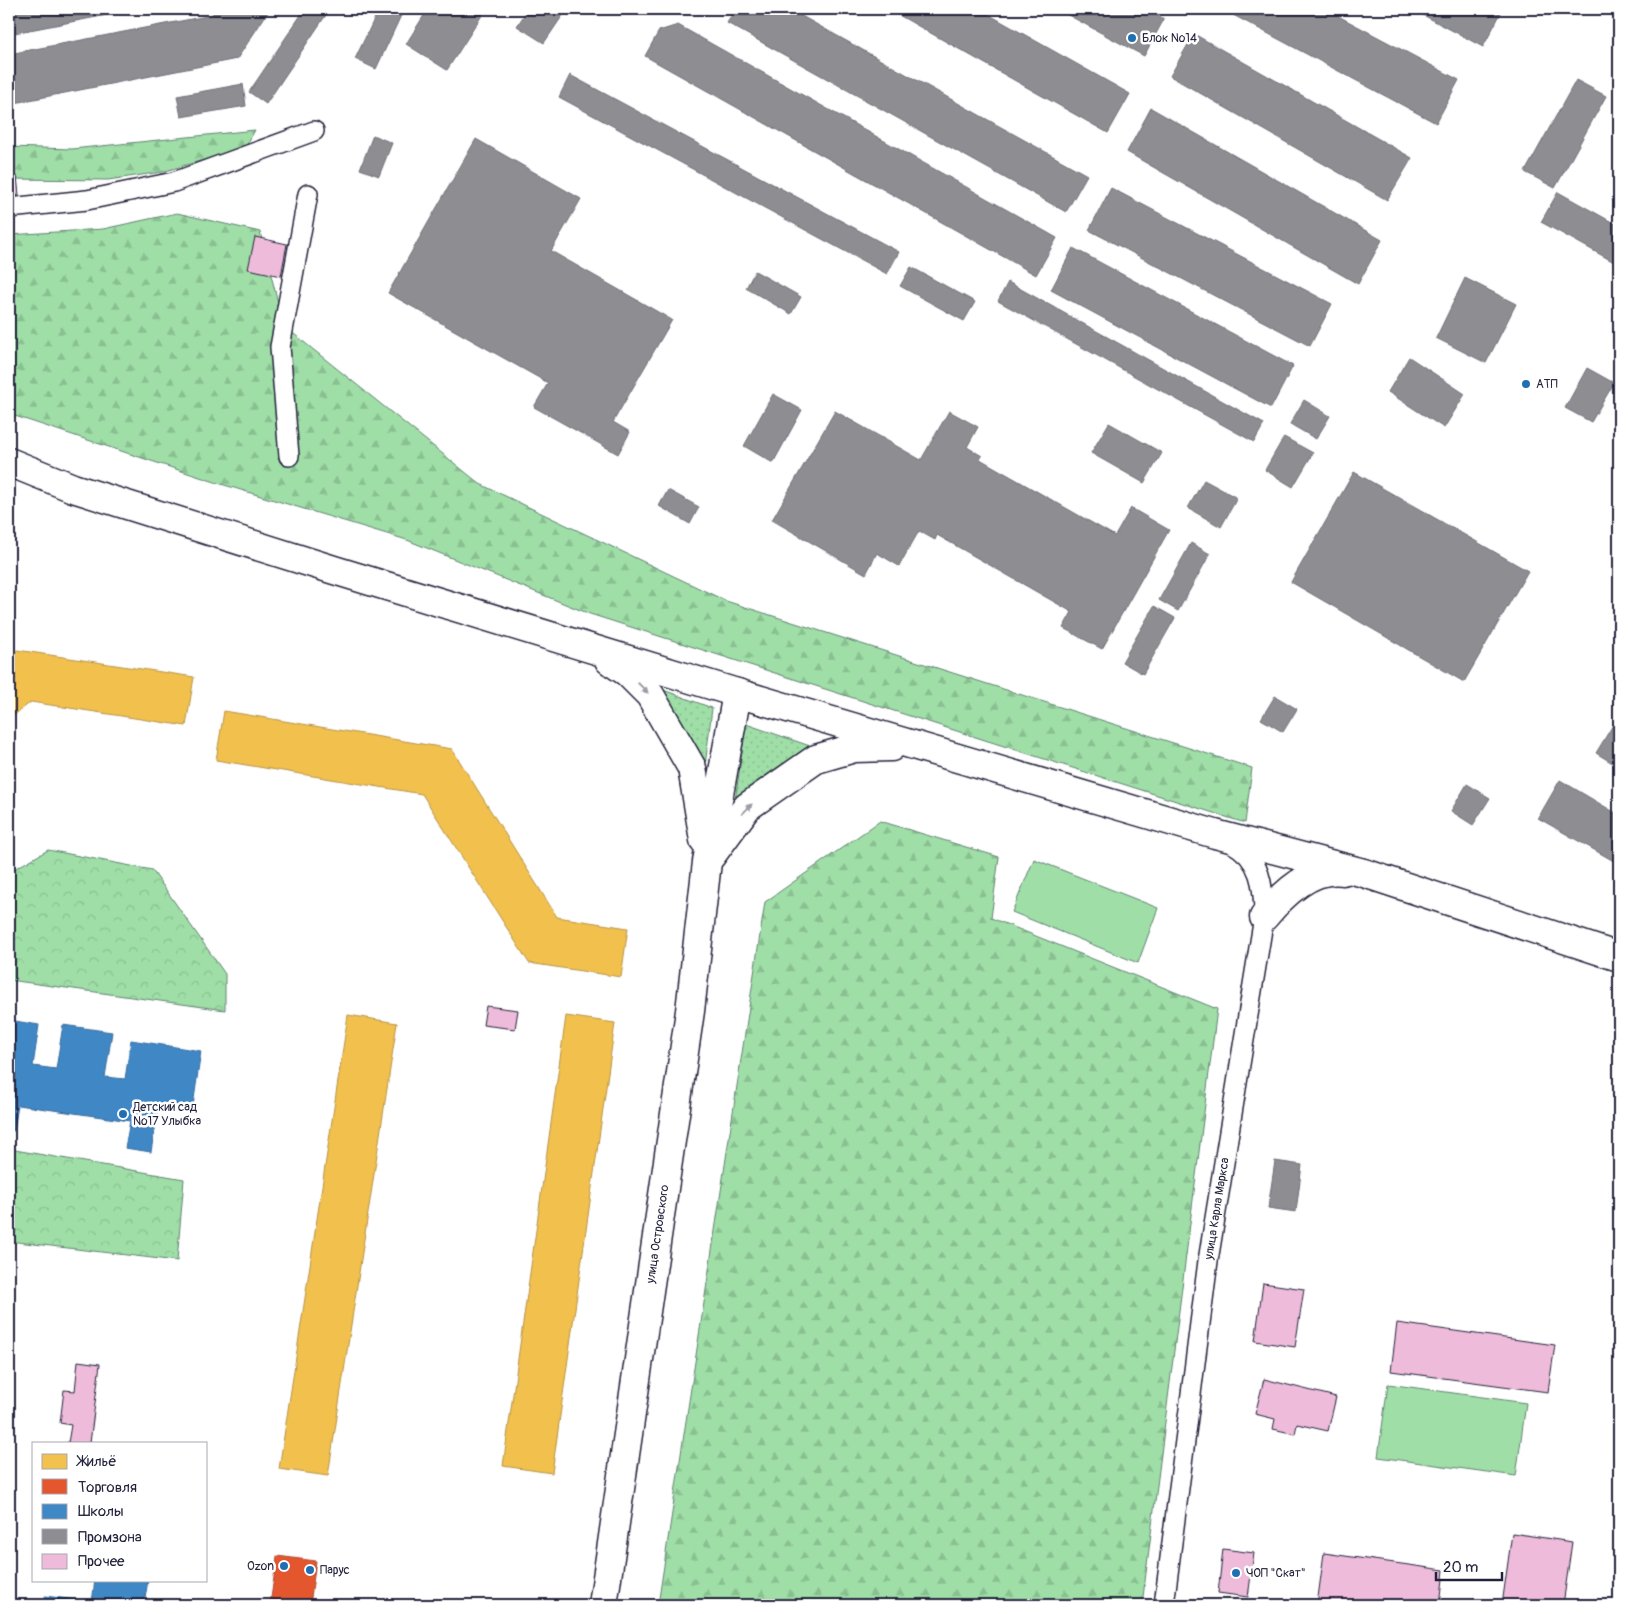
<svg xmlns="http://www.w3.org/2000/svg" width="1628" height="1614" font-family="Pangolin,sans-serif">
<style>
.grass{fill:url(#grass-dots);stroke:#608071}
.forest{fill:url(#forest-firs);stroke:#608071}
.park{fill:url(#park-crowns);stroke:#608071}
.pitch{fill:#9fdfa7;stroke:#608071}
.homes{fill:#f2c14e;stroke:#b49148}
.shops{fill:#e4572e;stroke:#aa4732}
.schools{fill:#3f88c5;stroke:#36699c}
.industry{fill:#8d8d92;stroke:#6d6d78}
.building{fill:#eebcda;stroke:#22223b}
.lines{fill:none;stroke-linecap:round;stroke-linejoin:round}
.street-casing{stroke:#22223b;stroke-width:22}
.secondary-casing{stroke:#22223b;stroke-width:31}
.street{stroke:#fff;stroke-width:19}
.secondary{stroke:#fff;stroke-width:28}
.oneway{fill:#9c9ca7}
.poi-dot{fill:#1f6fb2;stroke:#fff;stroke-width:2}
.labels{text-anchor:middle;stroke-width:5;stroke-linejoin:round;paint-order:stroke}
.poi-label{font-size:12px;fill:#22223b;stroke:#fff;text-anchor:start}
.street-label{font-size:12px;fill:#22223b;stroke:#fff}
</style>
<defs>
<pattern id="grass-dots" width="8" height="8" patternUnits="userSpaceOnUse" patternTransform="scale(1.25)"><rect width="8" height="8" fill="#9fdfa7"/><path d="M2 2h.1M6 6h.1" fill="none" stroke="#89bf91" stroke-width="1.8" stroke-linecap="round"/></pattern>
<pattern id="forest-firs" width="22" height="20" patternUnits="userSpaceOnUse" patternTransform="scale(1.25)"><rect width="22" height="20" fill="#9fdfa7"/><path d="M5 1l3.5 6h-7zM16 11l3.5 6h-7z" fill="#89bf91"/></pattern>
<pattern id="park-crowns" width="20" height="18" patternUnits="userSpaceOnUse" patternTransform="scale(1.25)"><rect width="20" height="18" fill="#9fdfa7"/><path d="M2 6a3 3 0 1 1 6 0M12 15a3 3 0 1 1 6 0" fill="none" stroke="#89bf91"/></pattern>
</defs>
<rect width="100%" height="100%" fill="#fff"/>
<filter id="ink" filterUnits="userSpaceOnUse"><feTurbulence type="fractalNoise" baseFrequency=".02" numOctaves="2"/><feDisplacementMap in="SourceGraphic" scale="10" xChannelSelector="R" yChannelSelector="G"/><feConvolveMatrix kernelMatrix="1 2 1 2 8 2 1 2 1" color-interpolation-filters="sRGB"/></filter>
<g filter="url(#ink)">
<g class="grass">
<path d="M 658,688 L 712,708 L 704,775 Z"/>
<path d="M 746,724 L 813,747 L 735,801 Z"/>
</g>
<g class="forest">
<path d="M 255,130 L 245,148 L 162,172 L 108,180 L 9,179 L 9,147 L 72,149 Z"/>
<path d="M 177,213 L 260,232 L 284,326 L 480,484 L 726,601 L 1252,768 L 1245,823 L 590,614 L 407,540 L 221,484 L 9,414 L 9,235 L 103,229 Z"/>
<path d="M 880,821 L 999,857 L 991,918 L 1217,1009 L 1142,1605 L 658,1605 L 765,902 Z"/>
</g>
<g class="park">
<path d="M 48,850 L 152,870 L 225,974 L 225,1010 L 9,980 L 9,872 Z"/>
<path d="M 9,1149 L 184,1179 L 177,1261 L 9,1241 Z"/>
</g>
<g class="pitch">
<path d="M 1034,859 L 1158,908 L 1138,963 L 1012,912 Z"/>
<path d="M 1388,1384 L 1526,1403 L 1516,1476 L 1378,1457 Z"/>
</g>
<g class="homes">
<path d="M 17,650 L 194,677 L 186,726 L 31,702 L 9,719 L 9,657 Z"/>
<path d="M 224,711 L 452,749 L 557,917 L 628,928 L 621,977 L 529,963 L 422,794 L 216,760 Z"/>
<path d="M 348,1015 L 397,1023 L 328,1476 L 279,1469 Z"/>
<path d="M 566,1016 L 615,1023 L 552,1473 L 503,1466 Z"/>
</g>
<path class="shops" d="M 277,1556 L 316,1561 L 310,1605 L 270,1605 Z"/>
<g class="schools">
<path d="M 9,1020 L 39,1025 L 33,1066 L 56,1069 L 63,1025 L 112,1032 L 105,1077 L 125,1079 L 131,1040 L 201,1051 L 192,1113 L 158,1107 L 151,1152 L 125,1148 L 130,1121 L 18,1105 L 14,1131 L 9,1130 Z"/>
<path d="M 95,1580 L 148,1580 L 144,1605 L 44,1605 L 45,1596 L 92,1602 Z"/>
</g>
<g class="industry">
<path d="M 9,9 L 138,9 L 9,34 Z"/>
<path d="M 216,9 L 270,9 L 237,59 L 9,104 L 9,54 L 212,15 Z"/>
<path d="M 305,9 L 330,9 L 266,104 L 249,92 Z"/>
<path d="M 379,9 L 404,9 L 376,69 L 355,59 Z"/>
<path d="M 428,9 L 486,9 L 447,70 L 406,44 Z"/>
<path d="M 528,9 L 567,9 L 544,43 L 517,26 Z"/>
<path d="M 736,9 L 789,9 L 1087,175 L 1066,212 L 727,23 Z"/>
<path d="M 888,9 L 979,9 L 1130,94 L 1108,133 Z"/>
<path d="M 1057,9 L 1145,9 L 1164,19 L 1144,56 Z"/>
<path d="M 1222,9 L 1325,9 L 1459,80 L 1436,123 Z"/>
<path d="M 1412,9 L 1503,9 L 1483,47 Z"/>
<path d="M 678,25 L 1057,238 L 1036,275 L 645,56 L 659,31 Z"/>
<path d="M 1194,34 L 1412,158 L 1387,200 L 1170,76 Z"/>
<path d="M 570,75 L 899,252 L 887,274 L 559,97 Z"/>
<path d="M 1576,80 L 1606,96 L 1555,188 L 1525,172 Z"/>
<path d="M 243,84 L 246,106 L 181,117 L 177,96 Z"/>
<path d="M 1151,108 L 1382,240 L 1358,284 L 1127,152 Z"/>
<path d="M 373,135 L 392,143 L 379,176 L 360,169 Z"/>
<path d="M 476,139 L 581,199 L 551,251 L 672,320 L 613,422 L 630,432 L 618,454 L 534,407 L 548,383 L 388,293 Z"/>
<path d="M 1111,188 L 1332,304 L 1310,346 L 1089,230 Z"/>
<path d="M 1558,192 L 1619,226 L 1619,252 L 1614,262 L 1541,222 Z"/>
<path d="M 1073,248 L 1293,366 L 1271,408 L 1051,290 Z"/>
<path d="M 911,267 L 975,302 L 964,321 L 900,286 Z"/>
<path d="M 755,271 L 801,297 L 791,314 L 746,288 Z"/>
<path d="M 1465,278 L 1516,304 L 1486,363 L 1436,338 Z"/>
<path d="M 1008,282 L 1264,424 L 1254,442 L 998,301 Z"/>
<path d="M 1409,357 L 1465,394 L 1444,428 L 1388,392 Z"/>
<path d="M 1587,368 L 1614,383 L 1591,422 L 1565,408 Z"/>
<path d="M 773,394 L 802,410 L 773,463 L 744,446 Z"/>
<path d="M 1304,400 L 1330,416 L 1316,439 L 1290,424 Z"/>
<path d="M 835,411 L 921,460 L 949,411 L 978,427 L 967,447 L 982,456 L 980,459 L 1115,536 L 1131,508 L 1169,530 L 1102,649 L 1063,628 L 1072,612 L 937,535 L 935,540 L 919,531 L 899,566 L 877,553 L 866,574 L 772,520 Z"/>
<path d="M 1109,423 L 1162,453 L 1144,483 L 1091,453 Z"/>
<path d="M 1284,437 L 1313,453 L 1293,487 L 1265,470 Z"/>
<path d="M 1354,472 L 1528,571 L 1464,682 L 1291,582 Z"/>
<path d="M 1204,480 L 1237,498 L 1221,527 L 1188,508 Z"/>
<path d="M 668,490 L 699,507 L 690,524 L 659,506 Z"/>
<path d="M 1191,543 L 1210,554 L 1178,611 L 1159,600 Z"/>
<path d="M 1154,606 L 1175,618 L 1143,674 L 1122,662 Z"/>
<path d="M 1275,696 L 1297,709 L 1283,732 L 1261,719 Z"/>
<path d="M 1619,715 L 1619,767 L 1596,753 Z"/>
<path d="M 1560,780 L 1619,815 L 1619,864 L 1538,818 Z"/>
<path d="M 1467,784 L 1490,798 L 1473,825 L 1451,811 Z"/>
<path d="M 1275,1161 L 1302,1165 L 1296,1212 L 1268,1208 Z"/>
</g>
<g class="building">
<path d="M 17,176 L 19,195 L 9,196 L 9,177 Z"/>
<path d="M 255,237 L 287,244 L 281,276 L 248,269 Z"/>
<path d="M 486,1006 L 518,1010 L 515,1029 L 483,1025 Z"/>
<path d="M 1263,1283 L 1304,1289 L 1295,1347 L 1255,1341 Z"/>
<path d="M 1397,1323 L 1555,1345 L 1548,1392 L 1391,1371 Z"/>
<path d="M 78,1361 L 100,1364 L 90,1443 L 68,1443 L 71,1425 L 60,1423 L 64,1390 L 75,1391 Z"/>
<path d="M 1264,1379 L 1336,1397 L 1328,1431 L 1297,1424 L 1295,1434 L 1273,1429 L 1275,1419 L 1255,1414 Z"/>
<path d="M 1512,1533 L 1572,1542 L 1563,1605 L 1502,1605 Z"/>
<path d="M 1223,1549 L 1254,1553 L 1248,1597 L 1218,1593 Z"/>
<path d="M 1324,1553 L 1444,1570 L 1440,1605 L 1317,1605 Z"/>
</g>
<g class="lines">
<g class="street-casing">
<g id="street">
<path d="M 9,208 L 87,200 L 174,182 L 314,131"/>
<path d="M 289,456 L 280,347 L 308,194"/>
<path id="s1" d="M 1164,1605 L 1208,1261 L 1264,917 C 1264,887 1261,858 1232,843"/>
</g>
</g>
<g class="secondary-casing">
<g id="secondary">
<path d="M 9,462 L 73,488 L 334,570 L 737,693 L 1215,834 L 1364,873 L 1619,957"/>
<path d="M 609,660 L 627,672 L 650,695 L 692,768 L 704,840"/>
<path d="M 711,856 L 747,807 L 816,759 L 854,748 L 891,747"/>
<path d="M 1264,917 C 1283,894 1312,866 1343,871"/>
<path id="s2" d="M 603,1605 L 690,1011 L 707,862 L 737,693"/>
</g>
</g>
<use href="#street" class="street"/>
<use href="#secondary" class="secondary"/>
</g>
<defs><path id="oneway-solid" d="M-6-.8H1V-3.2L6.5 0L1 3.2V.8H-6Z" transform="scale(1.25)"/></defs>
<g class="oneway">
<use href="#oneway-solid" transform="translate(643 688) rotate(45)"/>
<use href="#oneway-solid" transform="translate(747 809) rotate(-46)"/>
</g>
</g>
<g class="poi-dot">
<circle cx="1132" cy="38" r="5"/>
<circle cx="1526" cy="384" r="5"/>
<circle cx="123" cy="1114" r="5"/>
<circle cx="284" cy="1566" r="5"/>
<circle cx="310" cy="1570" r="5"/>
<circle cx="1236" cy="1573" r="5"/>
</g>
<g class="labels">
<g class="poi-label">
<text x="1142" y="42">Блок №14</text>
<text x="1536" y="388">АТП</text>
<text x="133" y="1111">Детский сад<tspan x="133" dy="14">№17 Улыбка</tspan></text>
<text x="274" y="1570" text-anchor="end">Ozon</text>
<text x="320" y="1574">Парус</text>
<text x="1246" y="1577">ЧОП "Скат"</text>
</g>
<g class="street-label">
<text dy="4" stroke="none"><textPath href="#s1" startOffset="400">улица Карла Маркса</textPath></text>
<text dy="4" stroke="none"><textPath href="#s2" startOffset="375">улица Островского</textPath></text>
</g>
</g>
<rect width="1628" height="1614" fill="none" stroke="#fff" stroke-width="30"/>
<rect x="15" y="15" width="1598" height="1584" fill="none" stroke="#22223b" stroke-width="2" filter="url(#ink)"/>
<rect x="32" y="1442" width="175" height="140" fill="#ffffff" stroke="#a7a7b1"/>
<rect x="42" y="1454" width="25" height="15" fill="#f2c14e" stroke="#a7a7b1"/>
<text x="78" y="1466" font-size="15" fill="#22223b">Жильё</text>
<rect x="42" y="1479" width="25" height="15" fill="#e4572e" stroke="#a7a7b1"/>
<text x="78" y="1492" font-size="15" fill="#22223b">Торговля</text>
<rect x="42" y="1504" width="25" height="15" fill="#3f88c5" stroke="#a7a7b1"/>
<text x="78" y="1516" font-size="15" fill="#22223b">Школы</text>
<rect x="42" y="1529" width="25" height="15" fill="#8d8d92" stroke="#a7a7b1"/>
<text x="78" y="1542" font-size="15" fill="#22223b">Промзона</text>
<rect x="42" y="1554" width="25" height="15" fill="#eebcda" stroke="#a7a7b1"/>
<text x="78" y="1566" font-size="15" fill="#22223b">Прочее</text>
<path d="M1436 1572v8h66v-8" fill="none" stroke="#22223b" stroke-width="2.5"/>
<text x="1443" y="1572" font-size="15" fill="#22223b" stroke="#ffffff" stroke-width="4" paint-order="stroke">20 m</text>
</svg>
